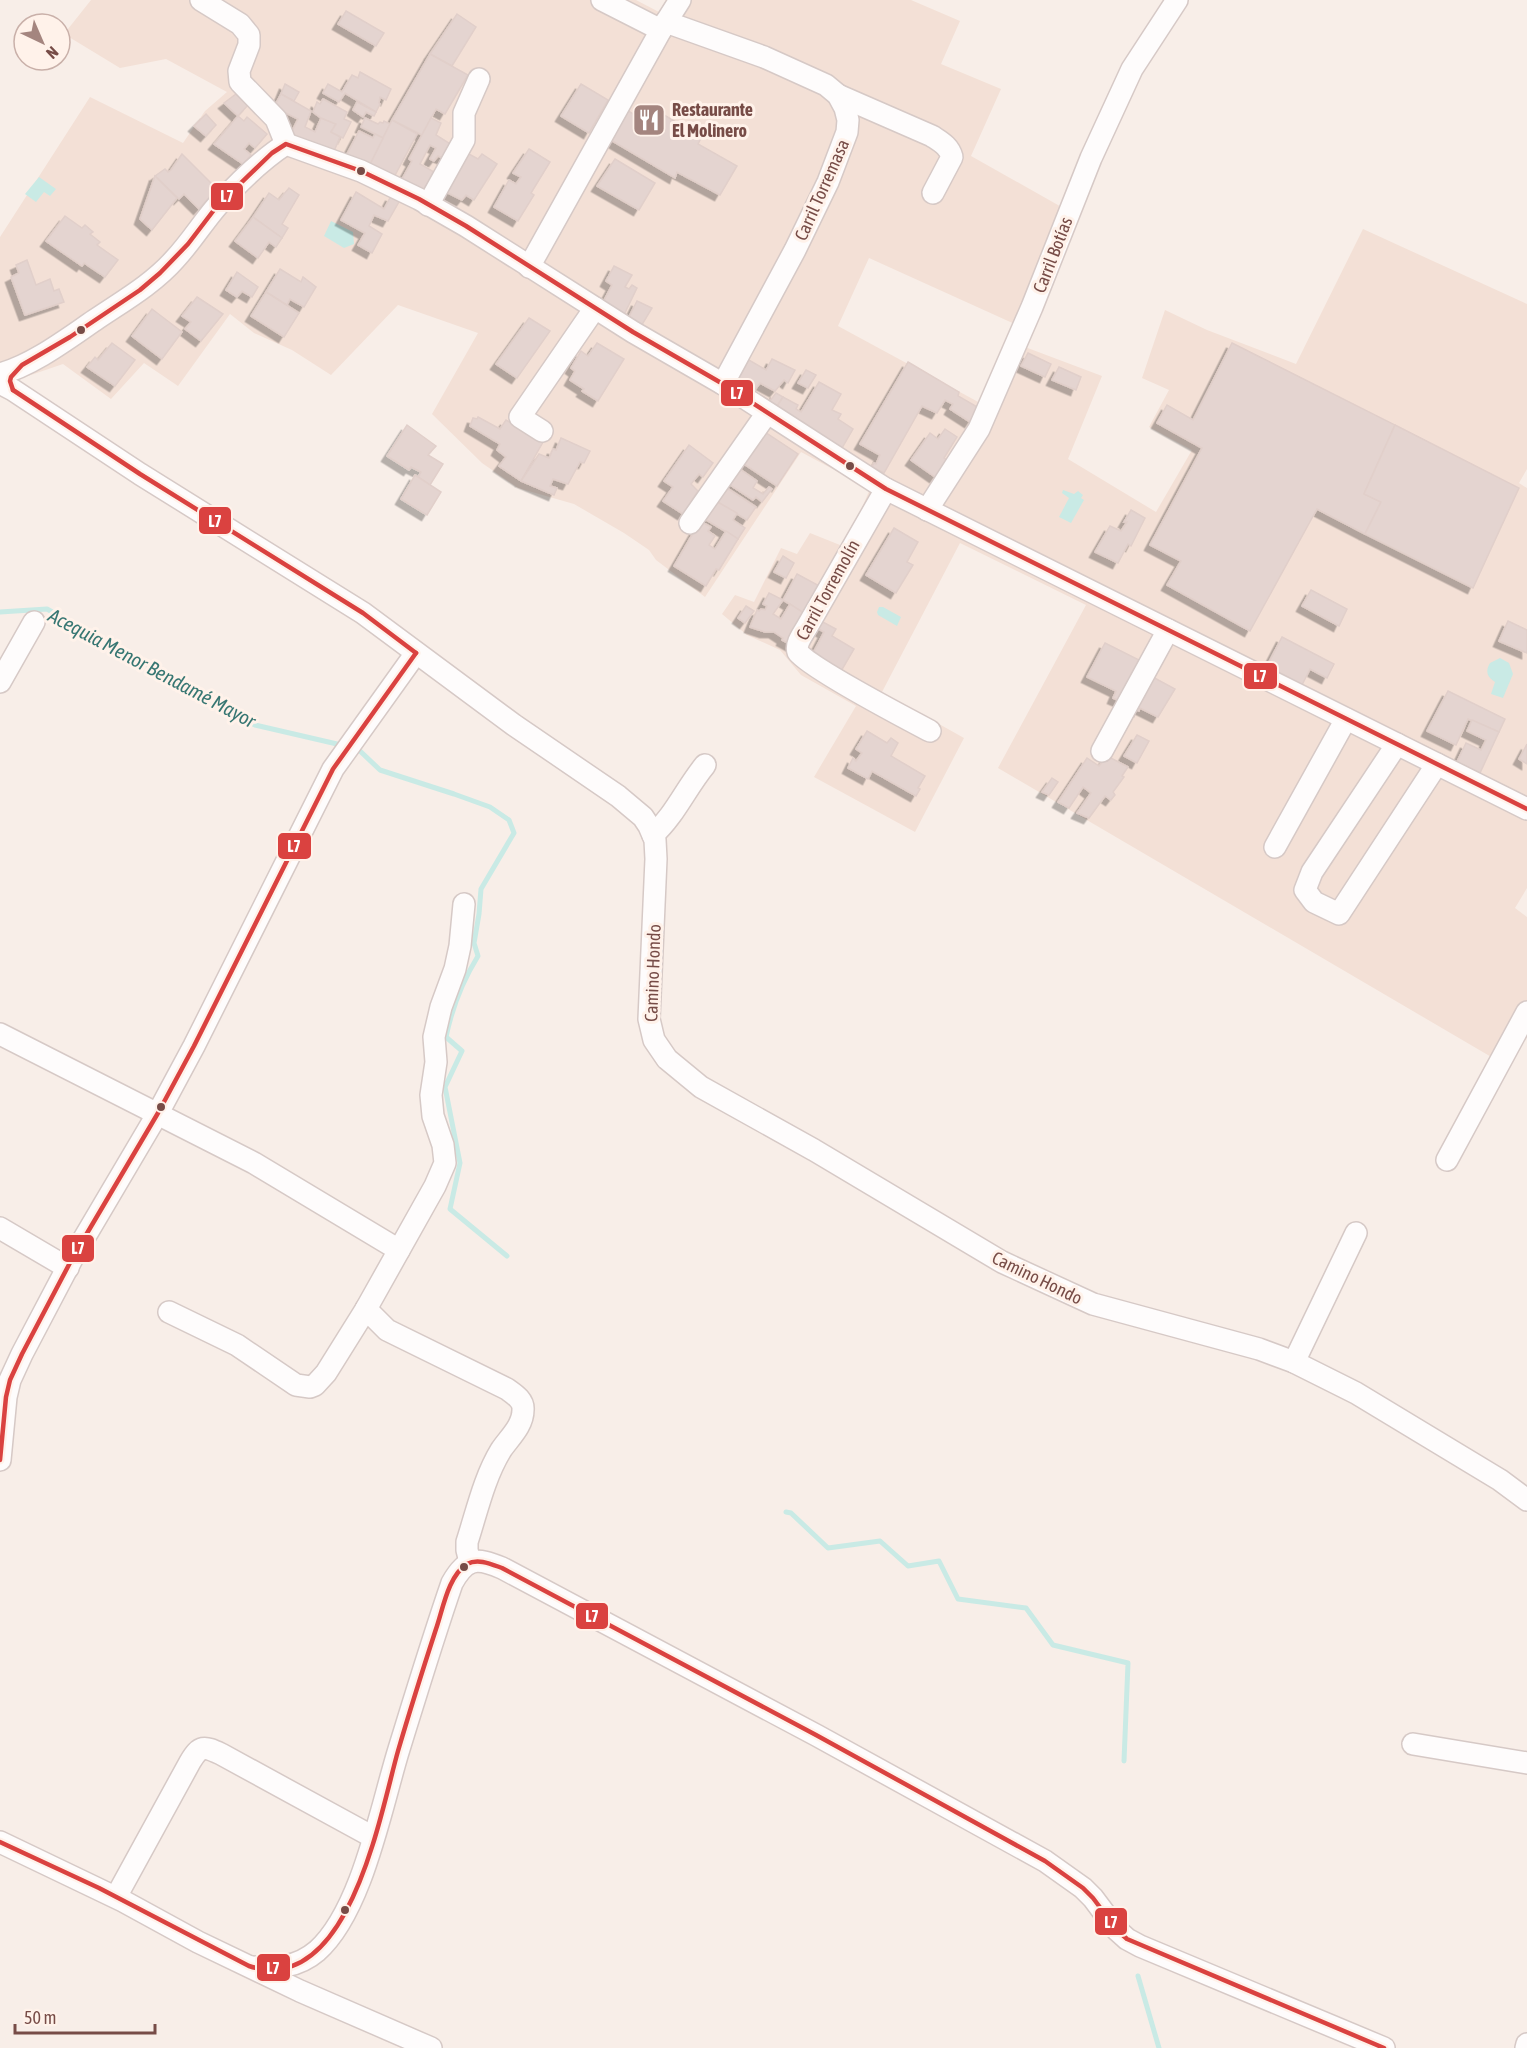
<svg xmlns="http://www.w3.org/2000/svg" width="1527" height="2048" font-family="'Asap Condensed',sans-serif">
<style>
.residential{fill:#f3e0d6}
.water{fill:#c9eae5}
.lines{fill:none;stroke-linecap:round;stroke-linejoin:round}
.stream{stroke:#c9eae5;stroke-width:5}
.building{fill:#e4d4d0;stroke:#e1cfca;stroke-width:1.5;filter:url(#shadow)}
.minor-casing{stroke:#d6c9c6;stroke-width:24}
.minor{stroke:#fefcfc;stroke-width:21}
.bus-1-casing{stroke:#fff2ea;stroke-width:9}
.bus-1{stroke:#da4240;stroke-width:4.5}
.bus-dot{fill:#774c47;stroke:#fff2ea;stroke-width:2}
.labels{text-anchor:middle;stroke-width:6;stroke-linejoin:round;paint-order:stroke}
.poi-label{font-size:18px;font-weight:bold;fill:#774c47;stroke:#fff2ea;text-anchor:start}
.street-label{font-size:18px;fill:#774c47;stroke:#fff2ea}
.water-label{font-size:20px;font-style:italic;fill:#377672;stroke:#fff2ea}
.line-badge{stroke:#fff2ea;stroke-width:2}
.badge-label{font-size:16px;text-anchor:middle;font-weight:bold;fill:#fff}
</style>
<defs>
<filter id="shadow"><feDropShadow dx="-5.5" dy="5.5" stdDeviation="0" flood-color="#0004"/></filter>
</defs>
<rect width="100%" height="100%" fill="#f8eee8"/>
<path class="residential" d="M 91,0 L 636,0 L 659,12 L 666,0 L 911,0 L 960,21 L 941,64 L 1001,89 L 971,156 L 1065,209 L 1019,326 L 869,258 L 838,326 L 982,404 L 1025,347 L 1102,376 L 1068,459 L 1156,512 L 1192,450 L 1149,427 L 1169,390 L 1142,378 L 1165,310 L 1207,330 L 1296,364 L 1363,229 L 1527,304 L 1527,469 L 1519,483 L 1527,488 L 1527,888 L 1515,908 L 1527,917 L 1527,1025 L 1505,1065 L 998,768 L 1086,605 L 960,543 L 882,692 L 964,738 L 915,832 L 814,777 L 856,706 L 801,675 L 780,650 L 747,635 L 722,614 L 735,595 L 754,602 L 781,548 L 797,554 L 810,533 L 845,547 L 870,489 L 801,452 L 705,597 L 656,560 L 649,550 L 624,533 L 574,504 L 518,488 L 482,463 L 432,414 L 478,333 L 398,305 L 331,375 L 292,350 L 254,333 L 230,314 L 178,386 L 144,363 L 111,399 L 63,364 L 28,376 L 0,369 L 0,237 L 90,97 L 183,143 L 205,111 L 227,92 L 166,59 L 120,68 L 64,34 Z"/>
<g class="water">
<path d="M 39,177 L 56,189 L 50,196 L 44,192 L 36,202 L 25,194 Z"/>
<path d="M 331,221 L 353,232 L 354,244 L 344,248 L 324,236 Z"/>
<path d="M 1063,490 L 1074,494 L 1078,491 L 1083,495 L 1081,498 L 1084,500 L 1071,523 L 1059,517 L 1069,498 L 1062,493 Z"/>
<path d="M 879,607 L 883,607 L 901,617 L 897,626 L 878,615 L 877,612 Z"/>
<path d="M 1500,658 L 1509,663 L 1513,674 L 1503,698 L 1491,694 L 1495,682 C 1487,677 1485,671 1490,663 Z"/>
</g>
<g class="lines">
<g class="stream">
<path d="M 0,612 L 47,609 L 255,725 L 337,744"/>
<path d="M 360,751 L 380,770 L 454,794 L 490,807 L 509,820 L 514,833 L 481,889 L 479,914 L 474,943 L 478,956 C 462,982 452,1008 446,1037 L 462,1051 L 445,1087 L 460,1163 L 450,1209 L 507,1256"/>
<path d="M 786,1512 L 791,1513 L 828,1548 L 880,1541 L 908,1566 L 939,1561 L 958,1599 L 1026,1608 L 1053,1645 L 1128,1663 L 1124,1761"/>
<path d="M 1138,1976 L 1159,2048"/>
</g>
</g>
<g class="building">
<path d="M 346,11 L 384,33 L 376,46 L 338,24 Z"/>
<path d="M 457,14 L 476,27 L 452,66 L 430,54 Z"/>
<path d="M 430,54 L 468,75 L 445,114 L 436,109 L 422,135 L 392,120 Z"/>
<path d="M 360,72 L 391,89 L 386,100 L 380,97 L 379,103 L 380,104 L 376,112 L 345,93 L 339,102 L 323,93 L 328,84 L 342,92 L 352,75 L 358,78 Z"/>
<path d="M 285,84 L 299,92 L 294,101 L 281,94 Z"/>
<path d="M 581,84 L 608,100 L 589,133 L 561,116 Z"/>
<path d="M 236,94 L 248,105 L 238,116 L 224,103 Z"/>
<path d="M 281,94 L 311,111 L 305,127 L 315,132 L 321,118 L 336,124 L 331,132 L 340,137 L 332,156 L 289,137 L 298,119 L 274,107 Z"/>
<path d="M 323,99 L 347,112 L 344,119 L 351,122 L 343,138 L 331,132 L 336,124 L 321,118 L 313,112 L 317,102 L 320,104 Z"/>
<path d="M 357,102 L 376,112 L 374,116 L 366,112 L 363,117 L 353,110 Z"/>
<path d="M 649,106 L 686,128 L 684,132 L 700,140 L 698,144 L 737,166 L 720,195 L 677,172 L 675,178 L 609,139 L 625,109 L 640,118 Z"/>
<path d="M 206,114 L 216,125 L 206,136 L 194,126 Z"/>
<path d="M 238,116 L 244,121 L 247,117 L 267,134 L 255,148 L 249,143 L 244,149 L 251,155 L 243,164 L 214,144 Z"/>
<path d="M 365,118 L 378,124 L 380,122 L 383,123 L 384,121 L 390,124 L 383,138 L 361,127 Z"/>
<path d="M 431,118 L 441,123 L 436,135 L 452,145 L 445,159 L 438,156 L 434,161 L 430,159 L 436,148 L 430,145 L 420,164 L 434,172 L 423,191 L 401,181 L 412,161 L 409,159 Z"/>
<path d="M 392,120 L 417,134 L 393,179 L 369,166 Z"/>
<path d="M 359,131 L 373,138 L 375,134 L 383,138 L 369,166 L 346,156 Z"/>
<path d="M 529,149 L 550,162 L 531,193 L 534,195 L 518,221 L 494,207 L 509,180 L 516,184 L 521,177 L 513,173 Z"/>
<path d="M 467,153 L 478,159 L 482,154 L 497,164 L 474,200 L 466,195 L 462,200 L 444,191 Z"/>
<path d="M 182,154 L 217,189 L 199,209 L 184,194 L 179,199 L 155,176 L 165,169 L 168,172 L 171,170 Z"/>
<path d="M 615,159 L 655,183 L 639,210 L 597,186 Z"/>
<path d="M 155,176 L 177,198 L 152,230 L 140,219 Z"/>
<path d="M 289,188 L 299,195 L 282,224 L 288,228 L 282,238 L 253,217 L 269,193 L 279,200 Z"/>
<path d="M 356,192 L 384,209 L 391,196 L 400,200 L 388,221 L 374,215 L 369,226 L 382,234 L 372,253 L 358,245 L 365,233 L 341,220 Z"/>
<path d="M 65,216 L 82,228 L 85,225 L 93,232 L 90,234 L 100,242 L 97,245 L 118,260 L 105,277 L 84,263 L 82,266 L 46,241 Z"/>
<path d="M 253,217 L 282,238 L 276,247 L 269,242 L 258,258 L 235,241 Z"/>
<path d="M 27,260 L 36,285 L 50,279 L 54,291 L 59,289 L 64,302 L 25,315 L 11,277 L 19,273 L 16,265 Z"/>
<path d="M 614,266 L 632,275 L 625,287 L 629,289 L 632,285 L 637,288 L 622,319 L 601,306 L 612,285 L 606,281 Z"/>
<path d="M 280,269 L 301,282 L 303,277 L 316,287 L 304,307 L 290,299 L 287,305 L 266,292 Z"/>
<path d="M 237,272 L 258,287 L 252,297 L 242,291 L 237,297 L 226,290 Z"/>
<path d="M 266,292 L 299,313 L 284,337 L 251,316 Z"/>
<path d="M 197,297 L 223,314 L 201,341 L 185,329 L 191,322 L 182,316 Z"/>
<path d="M 637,301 L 652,308 L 640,328 L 627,321 Z"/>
<path d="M 152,309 L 182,332 L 162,359 L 132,336 Z"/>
<path d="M 529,318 L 550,331 L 517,378 L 496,364 Z"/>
<path d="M 112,343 L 135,360 L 115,386 L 87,367 L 95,357 L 98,360 Z"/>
<path d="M 597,343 L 624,359 L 598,401 L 582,391 L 584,389 L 570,380 L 575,371 L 571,368 L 581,351 L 588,356 Z"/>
<path d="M 1232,343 L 1395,425 L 1364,494 L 1381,502 L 1365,534 L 1317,509 L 1250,631 L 1167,585 L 1181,561 L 1150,545 L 1202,448 L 1157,423 L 1167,405 L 1193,420 Z"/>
<path d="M 1028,353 L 1051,364 L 1045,377 L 1021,366 Z"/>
<path d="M 772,359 L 795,370 L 788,383 L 784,380 L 775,391 L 760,383 L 754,391 L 770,401 L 776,393 L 783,397 L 776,408 L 735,385 L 749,360 L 766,370 Z"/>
<path d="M 908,362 L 959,392 L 958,396 L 979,408 L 970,422 L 950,409 L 953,404 L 945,400 L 937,413 L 922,406 L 884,473 L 872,467 L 874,463 L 876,464 L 880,455 L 860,444 Z"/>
<path d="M 1059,367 L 1081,377 L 1076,390 L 1052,380 Z"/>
<path d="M 806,370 L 816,375 L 808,388 L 798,383 Z"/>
<path d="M 819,382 L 841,394 L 832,410 L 841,414 L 838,419 L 853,429 L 838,455 L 772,414 L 783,397 L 798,405 L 796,409 L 801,412 Z"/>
<path d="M 478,417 L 500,429 L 506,420 L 543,442 L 521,481 L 499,466 L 506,457 L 497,450 L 500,444 L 470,426 L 473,418 L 477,419 Z"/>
<path d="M 407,425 L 436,446 L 428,455 L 443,464 L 430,485 L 418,477 L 421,472 L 411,467 L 409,470 L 387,456 Z"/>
<path d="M 1395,425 L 1519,488 L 1473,588 L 1365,534 L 1381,502 L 1364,494 Z"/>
<path d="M 945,429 L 957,437 L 944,458 L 947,460 L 935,477 L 911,460 L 930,433 L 938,439 Z"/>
<path d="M 762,430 L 798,454 L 777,486 L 741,462 Z"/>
<path d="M 561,438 L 590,451 L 584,463 L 580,462 L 568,484 L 553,479 L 550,486 L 557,488 L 554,495 L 521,481 L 539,454 L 549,458 L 553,449 L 556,450 Z"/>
<path d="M 689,445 L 713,463 L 703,477 L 699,474 L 691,484 L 698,491 L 683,514 L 663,501 L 673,487 L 664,481 Z"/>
<path d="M 737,467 L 757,481 L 753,488 L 763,494 L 769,487 L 772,489 L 762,502 L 756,497 L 753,500 L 727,483 Z"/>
<path d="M 415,475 L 441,492 L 427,515 L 401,499 Z"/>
<path d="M 724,486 L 756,507 L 747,520 L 714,500 Z"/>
<path d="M 714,500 L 737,513 L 733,520 L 745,528 L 738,539 L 703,518 Z"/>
<path d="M 1131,510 L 1145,518 L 1131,546 L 1128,544 L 1118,563 L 1095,552 L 1110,526 L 1121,531 L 1127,522 L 1124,522 Z"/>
<path d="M 700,521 L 711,527 L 708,531 L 715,536 L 709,545 L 715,549 L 726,531 L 738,539 L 719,570 L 716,569 L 706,586 L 674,566 Z"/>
<path d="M 894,528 L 918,542 L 907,562 L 913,565 L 896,593 L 866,575 Z"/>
<path d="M 783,556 L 794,563 L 786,578 L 774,572 Z"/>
<path d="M 797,574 L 825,589 L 810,617 L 783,600 Z"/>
<path d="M 1311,590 L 1347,609 L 1339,626 L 1302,606 Z"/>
<path d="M 769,593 L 783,600 L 773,614 L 781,619 L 790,604 L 810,617 L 793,646 L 782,640 L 783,638 L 774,632 L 765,632 L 750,627 L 757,610 L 759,611 L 761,609 L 765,610 L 767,606 L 763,604 Z"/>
<path d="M 746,606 L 754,611 L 745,623 L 738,618 Z"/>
<path d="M 821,621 L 836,629 L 832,636 L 854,649 L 840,673 L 812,655 L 824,632 L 817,628 Z"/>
<path d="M 1508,621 L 1527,630 L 1527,653 L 1499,641 Z"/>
<path d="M 1282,637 L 1334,664 L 1327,678 L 1310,669 L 1302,685 L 1267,666 Z"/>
<path d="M 1105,643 L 1141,661 L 1120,701 L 1113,698 L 1116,691 L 1087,677 Z"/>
<path d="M 1149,675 L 1175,689 L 1158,717 L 1140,708 L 1139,711 L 1131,707 Z"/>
<path d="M 1448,691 L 1505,719 L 1499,732 L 1468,719 L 1456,745 L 1427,731 Z"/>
<path d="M 1472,720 L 1499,732 L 1480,773 L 1457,762 L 1466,743 L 1481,750 L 1486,740 L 1467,731 Z"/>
<path d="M 867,731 L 887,743 L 891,738 L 898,743 L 891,756 L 925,776 L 918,788 L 920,789 L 916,796 L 872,771 L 868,779 L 848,768 L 853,758 L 856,761 L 862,753 L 856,749 Z"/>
<path d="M 1137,735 L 1149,741 L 1137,763 L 1124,756 Z"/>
<path d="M 1527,744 L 1527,764 L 1519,759 Z"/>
<path d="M 1107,756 L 1128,767 L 1122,776 L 1124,777 L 1113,792 L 1115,795 L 1111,800 L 1105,796 L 1089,818 L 1077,813 L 1091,793 L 1083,787 L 1069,808 L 1058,802 L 1087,758 L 1099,766 Z"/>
<path d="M 1052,778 L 1058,782 L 1049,795 L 1042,792 Z"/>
</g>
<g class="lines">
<g class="minor-casing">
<g id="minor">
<path d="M 201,0 L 240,24 L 249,35 L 249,45 L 239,71 L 240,82 L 276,119 L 286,144"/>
<path d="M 666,22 L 764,57 L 826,85 L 838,95 L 845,108 L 848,120 L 847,132 L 828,182 L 795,250 L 723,384"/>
<path d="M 661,30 L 680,0"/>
<path d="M 838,95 L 932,136 C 941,142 949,146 952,157 L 933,193"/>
<path d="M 428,205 L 464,140 L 464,113 L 479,79"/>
<path d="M 529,267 L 661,30 L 602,0"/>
<path d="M 0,374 C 33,365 67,339 95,320 C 123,301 153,284 175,259 C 191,242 203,222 218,205 C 238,183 261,160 286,144 L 361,171 L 419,199 L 466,226 L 633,332 L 723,384 L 886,489 L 1527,809"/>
<path d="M 0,383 L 13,390 L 140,474 L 363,613 L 514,725 L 618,796 L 643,817 L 649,826 L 655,840 L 656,859 L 649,1019 L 654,1040 L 667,1059 L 701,1087 L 814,1150 L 1002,1262 L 1093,1304 L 1259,1349 L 1294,1362 L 1356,1393 L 1500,1480 L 1527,1500"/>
<path d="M 542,431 L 520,417 L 595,308"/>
<path d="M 886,489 L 807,627 C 803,634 795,644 798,652 C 804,665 911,721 930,731"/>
<path d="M 927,510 L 979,429 L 1032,307 L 1091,158 L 1132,69 L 1177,0"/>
<path d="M 690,523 L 767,413"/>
<path d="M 0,682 L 34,622"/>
<path d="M 1397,744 L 1312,872 L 1305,890 L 1314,902 L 1339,914 L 1437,764"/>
<path d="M 1102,751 L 1168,630"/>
<path d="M 653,835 C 675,815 686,788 705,765"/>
<path d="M 1275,847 L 1346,719"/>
<path d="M 0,1034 L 254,1163 L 399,1250"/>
<path d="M 1447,1160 L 1527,1012"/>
<path d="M 0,1228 L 68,1268"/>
<path d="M 366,1309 L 387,1330 L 507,1389 C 514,1394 524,1400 523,1410 C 523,1426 509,1438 501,1450 C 484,1478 477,1511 467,1542 L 467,1550 L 470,1562"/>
<path d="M 169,1312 L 237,1345 L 296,1385 L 310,1387 L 315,1385 L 326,1373 L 366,1309 L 435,1186 L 445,1163 L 443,1145 L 433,1116 L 431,1095 L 436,1062 L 434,1037 L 441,1007 L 455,969 L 460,946 L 464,904"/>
<path d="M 1294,1362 L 1356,1233"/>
<path d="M 0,1460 L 6,1397 L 10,1380 L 22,1354 L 73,1257 L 158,1113 L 194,1046 L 333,769 L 416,653"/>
<path d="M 1413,1744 L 1527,1763"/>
<path d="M 0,1842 L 123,1901 L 198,1942 L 300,1991 L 431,2048"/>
<path d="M 116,1897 L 190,1762 C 200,1745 204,1746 221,1754 L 373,1837"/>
<path d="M 252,1967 C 277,1968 297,1968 317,1951 C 362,1911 381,1807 399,1749 C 416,1694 433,1638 452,1583 C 466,1558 476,1557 502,1568 L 816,1735 L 1045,1861 L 1083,1888 L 1093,1898 L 1117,1930 L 1127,1939 L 1140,1946 L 1384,2048"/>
<path d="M 1526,2048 L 1527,2044"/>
</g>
</g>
<use href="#minor" class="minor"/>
<g class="bus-1-casing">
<g id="bus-1">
<path d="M 13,390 L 10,381 L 11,377 L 22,365 L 70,337 L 140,290 L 160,273 L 188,244 L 217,206 L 272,153 L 286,144 L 361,171 L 419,199 L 466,226 L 633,332 L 723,384 L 886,489 L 1527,809"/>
<path d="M 13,390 L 140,474 L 363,613 L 416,653"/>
<path d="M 0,1460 L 6,1397 L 10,1380 L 22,1354 L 73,1257 L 158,1113 L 194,1046 L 333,769 L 416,653"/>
<path d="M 0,1842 L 99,1888 L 249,1966 C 349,1998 380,1814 398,1751 C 410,1710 423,1669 436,1629 C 443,1609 448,1576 467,1564 C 478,1558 491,1564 502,1568 L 816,1735 L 1045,1861 L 1083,1888 L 1093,1898 L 1117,1930 L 1127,1939 L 1384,2048"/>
</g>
</g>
<use href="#bus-1" class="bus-1"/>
</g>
<defs>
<g id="restaurant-square" transform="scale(1.725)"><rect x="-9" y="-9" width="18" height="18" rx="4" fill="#a4857f" stroke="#fff2ea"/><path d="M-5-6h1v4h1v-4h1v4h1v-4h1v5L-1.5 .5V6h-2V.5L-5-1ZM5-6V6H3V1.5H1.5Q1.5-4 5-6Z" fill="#fff"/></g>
</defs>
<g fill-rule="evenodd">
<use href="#restaurant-square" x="649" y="120"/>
</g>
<g class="bus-dot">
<circle cx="361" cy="171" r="5"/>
<circle cx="81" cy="330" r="5"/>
<circle cx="850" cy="466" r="5"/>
<circle cx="161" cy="1107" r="5"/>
<circle cx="464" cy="1567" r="5"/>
<circle cx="345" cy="1910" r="5"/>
</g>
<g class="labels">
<g class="poi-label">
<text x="672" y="116">Restaurante<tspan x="672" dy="21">El Molinero</tspan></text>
</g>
<g class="street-label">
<text transform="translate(822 190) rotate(-66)" y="6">Carril Torremasa</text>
<text transform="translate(1053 255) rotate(-69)" y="6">Carril Botías</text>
<text transform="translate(828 590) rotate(-61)" y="6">Carril Torremolín</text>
<text transform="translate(653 973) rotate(-88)" y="6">Camino Hondo</text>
<text transform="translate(1037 1278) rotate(26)" y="6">Camino Hondo</text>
</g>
<g class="water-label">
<text transform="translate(152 668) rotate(28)" y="7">Acequia Menor Bendamé Mayor</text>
</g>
</g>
<g class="line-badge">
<rect x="210" y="182" width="34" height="29" rx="6" fill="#da4240"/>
<rect x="720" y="379" width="34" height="28" rx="6" fill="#da4240"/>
<rect x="198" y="506" width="34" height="29" rx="6" fill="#da4240"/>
<rect x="1243" y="662" width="35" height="28" rx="6" fill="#da4240"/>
<rect x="277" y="832" width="35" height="28" rx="6" fill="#da4240"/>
<rect x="61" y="1234" width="34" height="29" rx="6" fill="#da4240"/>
<rect x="575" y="1602" width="34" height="28" rx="6" fill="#da4240"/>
<rect x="1094" y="1907" width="34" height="29" rx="6" fill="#da4240"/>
<rect x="256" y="1953" width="35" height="29" rx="6" fill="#da4240"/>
</g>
<g class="badge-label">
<text x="227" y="202">L7</text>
<text x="737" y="399">L7</text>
<text x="215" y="527">L7</text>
<text x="1260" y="682">L7</text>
<text x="294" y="852">L7</text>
<text x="78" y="1254">L7</text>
<text x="592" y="1622">L7</text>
<text x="1111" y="1928">L7</text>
<text x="273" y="1974">L7</text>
</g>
<g transform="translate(42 42) rotate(136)"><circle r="28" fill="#fff2ea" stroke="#c9b0a9" stroke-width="1.5"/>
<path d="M0-4.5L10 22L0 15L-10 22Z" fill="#a4857f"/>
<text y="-9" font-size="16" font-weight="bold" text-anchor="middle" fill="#774c47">N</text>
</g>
<path d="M15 2024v9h140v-9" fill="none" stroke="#774c47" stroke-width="3"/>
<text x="24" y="2024" font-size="18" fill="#774c47" stroke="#fff2ea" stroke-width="4.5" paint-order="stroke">50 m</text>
</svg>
